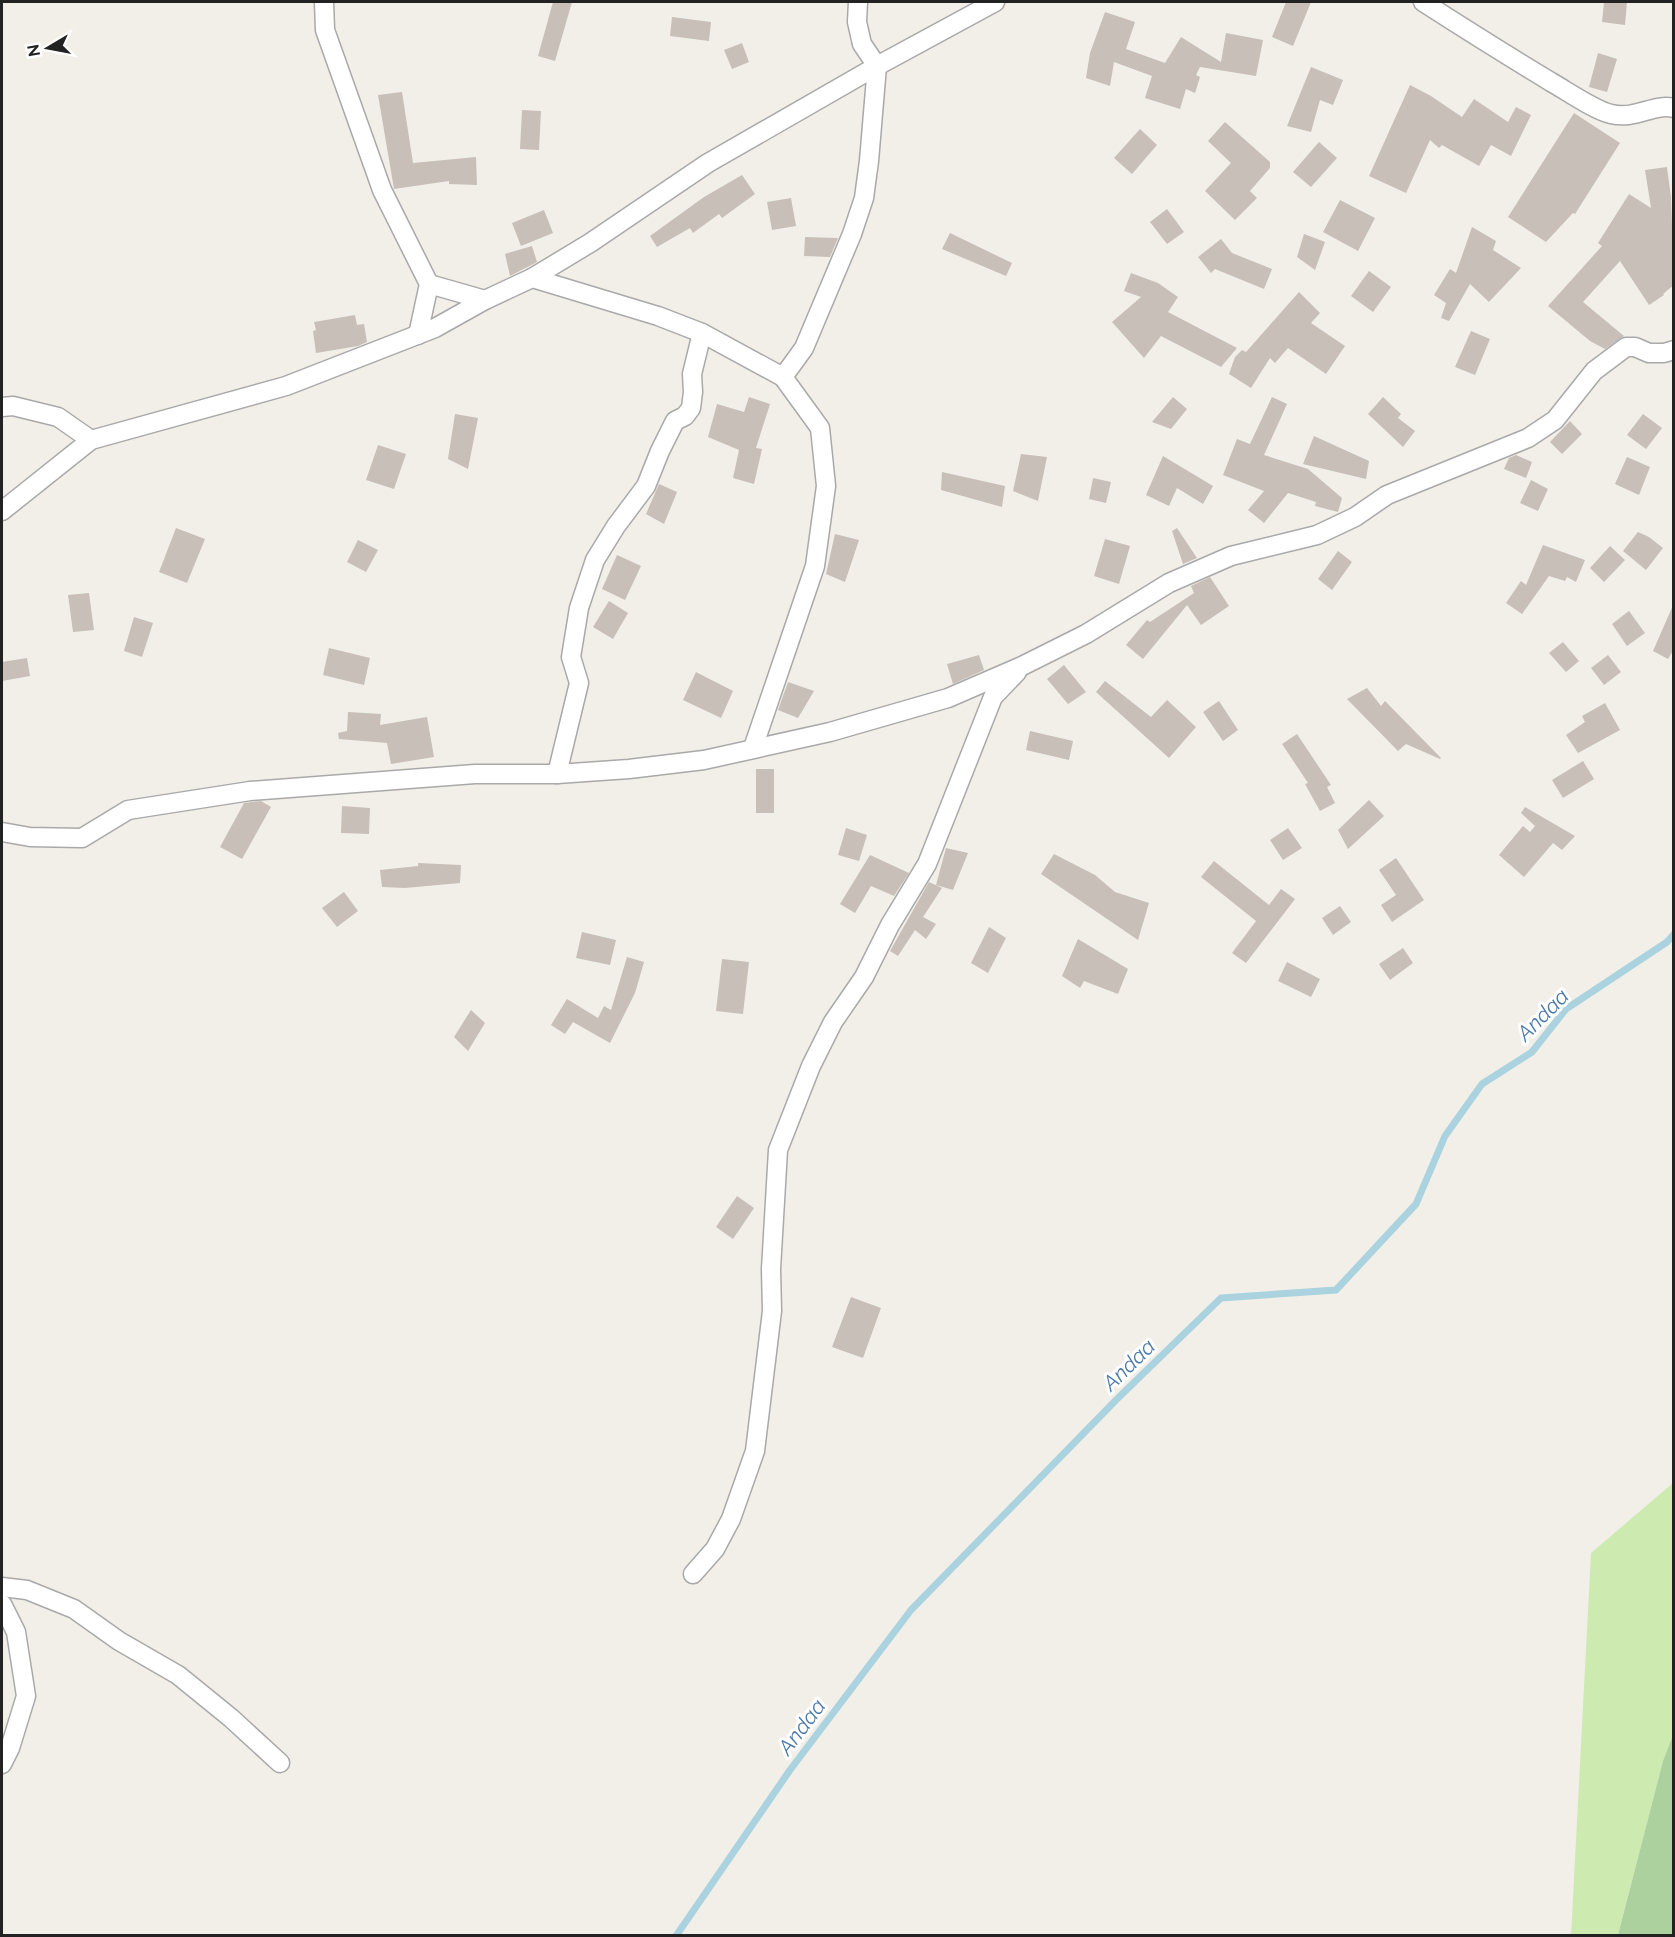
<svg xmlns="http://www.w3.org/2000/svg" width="1675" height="1937" font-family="Raleway,sans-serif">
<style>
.grass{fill:#cdebb0}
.forest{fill:#add19e}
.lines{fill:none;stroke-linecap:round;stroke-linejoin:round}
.stream{stroke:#aad3df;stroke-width:7}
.building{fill:#c7bfb8}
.street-casing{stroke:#a9a9a9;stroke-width:21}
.street{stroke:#fff;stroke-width:18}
.labels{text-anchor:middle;stroke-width:6;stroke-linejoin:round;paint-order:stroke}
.water-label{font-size:21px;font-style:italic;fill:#4a7aab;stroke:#fff}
</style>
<rect width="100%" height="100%" fill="#f2efe9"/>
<path class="grass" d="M 1673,1483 L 1673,1735 L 1663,1761 L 1618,1935 L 1571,1936 L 1591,1553 Z"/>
<path class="forest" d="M 1673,1735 L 1673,1935 L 1618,1935 L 1663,1761 Z"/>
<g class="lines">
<path class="stream" d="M 676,1936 L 790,1770 L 911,1610 L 1116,1400 L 1221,1298 L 1336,1290 L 1416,1204 L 1445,1136 L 1482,1084 L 1532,1052 L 1566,1009 L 1667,942 L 1674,934"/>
</g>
<g class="building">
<path d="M 553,2 L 572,2 L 555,61 L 538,56 Z"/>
<path d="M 1286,2 L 1311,2 L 1293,46 L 1272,37 Z"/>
<path d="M 1604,2 L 1627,2 L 1625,25 L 1602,22 Z"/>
<path d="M 1105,12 L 1135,22 L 1126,49 L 1165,63 L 1181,37 L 1221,62 L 1226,33 L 1263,40 L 1256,76 L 1200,67 L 1196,75 L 1200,77 L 1195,93 L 1186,89 L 1180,109 L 1145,98 L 1152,76 L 1114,62 L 1110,86 L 1086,78 L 1090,53 Z"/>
<path d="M 672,17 L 711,22 L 709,41 L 670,36 Z"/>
<path d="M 742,43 L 749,62 L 732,69 L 724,50 Z"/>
<path d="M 1598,53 L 1617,59 L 1607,92 L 1589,87 Z"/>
<path d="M 1311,67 L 1343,80 L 1333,105 L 1320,100 L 1311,132 L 1287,126 Z"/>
<path d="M 1410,85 L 1431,96 L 1462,117 L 1474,99 L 1508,122 L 1516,107 L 1531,115 L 1511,156 L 1491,145 L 1479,166 L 1442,145 L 1439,148 L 1430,140 L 1406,193 L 1369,176 Z"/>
<path d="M 402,92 L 413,163 L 476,157 L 477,185 L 449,184 L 449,181 L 394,189 L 378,95 Z"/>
<path d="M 522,110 L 541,111 L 539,150 L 520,149 Z"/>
<path d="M 1574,113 L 1620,143 L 1575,214 L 1573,213 L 1546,242 L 1508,217 Z"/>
<path d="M 1225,122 L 1270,162 L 1270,168 L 1250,191 L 1257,198 L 1235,220 L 1205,191 L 1231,163 L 1208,141 Z"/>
<path d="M 1140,129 L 1157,145 L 1132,174 L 1114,158 Z"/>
<path d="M 1319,142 L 1337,158 L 1311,187 L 1293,172 Z"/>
<path d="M 1667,167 L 1671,197 L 1674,285 L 1663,294 L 1664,295 L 1649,305 L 1620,261 L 1583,302 L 1624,336 L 1605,349 L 1590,341 L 1548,306 L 1602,246 L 1598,243 L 1629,194 L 1651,208 L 1645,170 Z"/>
<path d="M 742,175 L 755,194 L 722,218 L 719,214 L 693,233 L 690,228 L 657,247 L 650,236 L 704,197 Z"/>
<path d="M 791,198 L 796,226 L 772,230 L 767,202 Z"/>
<path d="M 1340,200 L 1375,218 L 1358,251 L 1323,232 Z"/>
<path d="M 1167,209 L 1184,232 L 1167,244 L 1150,222 Z"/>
<path d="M 544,210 L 553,233 L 521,246 L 512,223 Z"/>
<path d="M 1472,227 L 1496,241 L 1493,250 L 1521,268 L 1489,302 L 1470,284 L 1449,321 L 1441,318 L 1446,303 L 1434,295 L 1450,269 L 1456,273 Z"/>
<path d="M 950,233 L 1012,263 L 1006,276 L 942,249 Z"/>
<path d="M 1304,234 L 1325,242 L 1315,270 L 1297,257 Z"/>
<path d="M 805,237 L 838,238 L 830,257 L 804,256 Z"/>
<path d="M 1221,239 L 1232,253 L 1272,269 L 1264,289 L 1215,269 L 1211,273 L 1198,257 Z"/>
<path d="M 532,246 L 537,262 L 510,276 L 505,254 Z"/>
<path d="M 1369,271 L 1391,287 L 1373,312 L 1351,296 Z"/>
<path d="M 1131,273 L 1158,283 L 1178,297 L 1168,312 L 1237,348 L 1221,367 L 1161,336 L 1144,358 L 1112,322 L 1141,297 L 1124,291 Z"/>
<path d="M 1299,292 L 1320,313 L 1311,323 L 1345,346 L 1326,374 L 1288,348 L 1275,363 L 1270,358 L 1251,388 L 1229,374 L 1235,357 L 1242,350 L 1246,352 Z"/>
<path d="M 355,315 L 357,325 L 364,324 L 367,342 L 358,346 L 316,353 L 313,331 L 316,330 L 314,322 Z"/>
<path d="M 1471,331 L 1490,339 L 1475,375 L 1455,367 Z"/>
<path d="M 749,397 L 770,404 L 756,448 L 762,449 L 754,484 L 733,478 L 739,450 L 708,437 L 717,404 L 744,412 Z"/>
<path d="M 1173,397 L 1187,409 L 1171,429 L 1152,422 Z"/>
<path d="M 1272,397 L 1287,404 L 1264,455 L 1308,469 L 1342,498 L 1338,512 L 1315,506 L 1316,502 L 1288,493 L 1264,523 L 1248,510 L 1264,491 L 1223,475 L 1237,439 L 1250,444 Z"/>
<path d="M 1383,397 L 1401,414 L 1398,418 L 1415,431 L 1403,447 L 1368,414 Z"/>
<path d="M 455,414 L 478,418 L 468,469 L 448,459 Z"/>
<path d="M 1643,414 L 1662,428 L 1646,449 L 1627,435 Z"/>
<path d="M 1570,421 L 1582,434 L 1562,454 L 1550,442 Z"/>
<path d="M 1314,436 L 1369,461 L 1366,479 L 1303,464 Z"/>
<path d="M 378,445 L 406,454 L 394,489 L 366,480 Z"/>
<path d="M 1021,454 L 1047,457 L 1038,501 L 1013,491 Z"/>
<path d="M 1516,455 L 1532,462 L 1526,478 L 1504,469 L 1509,458 Z"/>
<path d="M 1163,456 L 1213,486 L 1203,504 L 1177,488 L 1169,506 L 1146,495 Z"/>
<path d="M 1627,457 L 1650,467 L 1639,495 L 1615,484 Z"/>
<path d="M 942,472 L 1005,486 L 1002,507 L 941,490 Z"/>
<path d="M 1093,478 L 1111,482 L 1106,503 L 1089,499 Z"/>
<path d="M 1531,480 L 1548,489 L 1538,511 L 1520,503 Z"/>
<path d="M 659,484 L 677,492 L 664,524 L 646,514 Z"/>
<path d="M 176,528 L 205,539 L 187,583 L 159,572 Z"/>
<path d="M 1177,528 L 1197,558 L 1183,564 L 1172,531 Z"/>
<path d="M 1638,532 L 1649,537 L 1663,548 L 1646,570 L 1623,551 Z"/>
<path d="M 835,534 L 859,540 L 845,582 L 826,574 Z"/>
<path d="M 1105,539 L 1130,546 L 1119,584 L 1094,576 Z"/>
<path d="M 358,540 L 378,550 L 366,572 L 347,562 Z"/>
<path d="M 1543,545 L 1585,560 L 1576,582 L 1567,577 L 1565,581 L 1549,576 L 1522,614 L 1506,603 L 1521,581 L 1526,585 Z"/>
<path d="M 1610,546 L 1625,560 L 1604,582 L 1590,568 Z"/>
<path d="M 1338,551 L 1352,562 L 1332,590 L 1318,579 Z"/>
<path d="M 617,555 L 641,566 L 625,600 L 602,589 Z"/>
<path d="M 1210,577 L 1229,606 L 1201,625 L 1187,605 L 1143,659 L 1126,645 L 1147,620 L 1150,622 L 1194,593 L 1191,586 Z"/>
<path d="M 89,593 L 94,630 L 73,632 L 68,595 Z"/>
<path d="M 609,601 L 628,613 L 613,639 L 593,627 Z"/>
<path d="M 1674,603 L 1674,649 L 1668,659 L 1653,651 Z"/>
<path d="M 1629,611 L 1645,633 L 1627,646 L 1612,624 Z"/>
<path d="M 134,617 L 153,623 L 142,657 L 124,651 Z"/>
<path d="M 1563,642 L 1579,661 L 1566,672 L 1549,653 Z"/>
<path d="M 329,648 L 370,658 L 364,685 L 323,675 Z"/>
<path d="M 979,655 L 984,670 L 953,684 L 947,664 Z"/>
<path d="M 1608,655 L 1621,672 L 1604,685 L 1591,668 Z"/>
<path d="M 27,658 L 30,676 L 2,681 L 2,662 Z"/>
<path d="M 1064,665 L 1086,692 L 1068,704 L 1047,679 Z"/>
<path d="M 696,672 L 733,691 L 721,718 L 683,700 Z"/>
<path d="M 1105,681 L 1151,717 L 1167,700 L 1196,727 L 1169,758 L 1096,692 Z"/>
<path d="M 788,682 L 814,691 L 798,718 L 778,710 Z"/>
<path d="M 1367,688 L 1381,706 L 1385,701 L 1441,758 L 1440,759 L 1406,744 L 1398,751 L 1347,699 Z"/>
<path d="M 1219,701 L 1238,730 L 1223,741 L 1203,712 Z"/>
<path d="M 1605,703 L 1620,730 L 1578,753 L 1566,735 L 1585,722 L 1582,716 Z"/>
<path d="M 348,712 L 381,714 L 380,725 L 427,717 L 434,757 L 391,764 L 387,743 L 339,739 L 338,733 L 347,731 Z"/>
<path d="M 1030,731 L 1073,741 L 1069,760 L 1026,750 Z"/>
<path d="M 1297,734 L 1331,785 L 1327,787 L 1335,803 L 1320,811 L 1305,784 L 1308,783 L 1282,744 Z"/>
<path d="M 1583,761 L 1594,779 L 1563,798 L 1552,780 Z"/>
<rect x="756" y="769" width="18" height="44"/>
<path d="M 1369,800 L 1384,816 L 1348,849 L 1338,830 Z"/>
<path d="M 261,801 L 271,807 L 242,859 L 220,847 L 244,803 Z"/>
<path d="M 342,806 L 370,808 L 369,834 L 341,833 Z"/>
<path d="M 1525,807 L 1575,836 L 1562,850 L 1553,843 L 1524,877 L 1499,855 L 1523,826 L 1530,832 L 1535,826 L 1521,813 Z"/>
<path d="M 846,828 L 867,835 L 859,861 L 838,855 Z"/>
<path d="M 1288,828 L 1302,848 L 1283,860 L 1270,840 Z"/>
<path d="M 946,848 L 968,853 L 953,890 L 936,885 Z"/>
<path d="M 1054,854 L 1095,875 L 1115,892 L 1149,903 L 1138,940 L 1041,874 Z"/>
<path d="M 870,855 L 909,873 L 894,896 L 871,886 L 855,913 L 840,904 Z"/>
<path d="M 1396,858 L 1424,900 L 1392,922 L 1381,905 L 1396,895 L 1379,870 Z"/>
<path d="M 1214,861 L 1269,905 L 1281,889 L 1295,899 L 1246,963 L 1232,953 L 1256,921 L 1201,877 Z"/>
<path d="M 418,863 L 461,865 L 460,883 L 405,888 L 382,887 L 380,870 L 418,866 Z"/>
<path d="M 929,882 L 942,888 L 923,917 L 936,924 L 926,939 L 915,930 L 898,956 L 890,951 Z"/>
<path d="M 344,892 L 358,911 L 337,927 L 322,908 Z"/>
<path d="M 1340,906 L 1351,922 L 1333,935 L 1322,918 Z"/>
<path d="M 989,927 L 1006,938 L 988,973 L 971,963 Z"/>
<path d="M 582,932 L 616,940 L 610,965 L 576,958 Z"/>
<path d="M 1078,939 L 1128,969 L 1118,994 L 1084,981 L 1080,988 L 1062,976 Z"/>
<path d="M 1403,948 L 1413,963 L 1390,980 L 1379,964 Z"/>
<path d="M 627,957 L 644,962 L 635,993 L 610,1043 L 573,1022 L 565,1034 L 551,1025 L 567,999 L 598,1018 L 604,1006 L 611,1010 Z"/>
<path d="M 722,959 L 749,962 L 743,1014 L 716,1011 Z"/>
<path d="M 1287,962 L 1320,979 L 1311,997 L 1278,981 Z"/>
<path d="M 471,1010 L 485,1023 L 468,1051 L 454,1037 Z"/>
<path d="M 737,1196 L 754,1208 L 733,1239 L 716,1227 Z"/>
<path d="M 851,1297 L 881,1308 L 863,1358 L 832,1347 Z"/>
</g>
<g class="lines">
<g class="street-casing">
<g id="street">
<path d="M 324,2 L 325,30 L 382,190 L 429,284 L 418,335"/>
<path d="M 1423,2 C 1465,29 1508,56 1551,82 C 1567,91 1594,110 1611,114 C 1637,120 1653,103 1674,108"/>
<path d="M 532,278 L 658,316 L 702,333 L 783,377 L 820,428 L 826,486 L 815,566 L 753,748"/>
<path d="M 429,284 L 485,300"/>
<path d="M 783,377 L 804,348 L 852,234 L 864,198 L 869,161 L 877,66 L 862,44 L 857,22 L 858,2"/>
<path d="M 2,407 L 13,406 L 58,417 L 91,440"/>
<path d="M 2,511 L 91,440 L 286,386 L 435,328 L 485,300 L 532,278 L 590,243 L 708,163 L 877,66 L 995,2"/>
<path d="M 557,774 L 579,683 L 571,657 L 579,608 L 595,560 L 616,526 L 646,486 L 660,451 L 675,421 L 685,416 L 691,408 L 693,392 L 692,374 L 702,333"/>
<path d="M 2,832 L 30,837 L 82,838 L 128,810 L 250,791 L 475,774 L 557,774 L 629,769 L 704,760 L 830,732 L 948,698 L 1022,666 L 1086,634 L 1169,583 L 1231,556 L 1317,535 L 1355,517 L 1387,495 L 1528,438 L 1555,420 L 1594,371 L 1626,347 L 1635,347 L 1649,353 L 1664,353 L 1674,350"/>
<path d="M 693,1574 L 715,1549 L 731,1519 L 755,1451 L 772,1311 L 771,1269 L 778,1150 L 811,1066 L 833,1022 L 864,977 L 890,925 L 927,864 L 993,697 L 1017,672"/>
<path d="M 2,1587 L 27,1590 L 74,1609 L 119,1641 L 178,1675 L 231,1718 L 280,1763"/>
<path d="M 2,1604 L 16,1632 L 26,1696 L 10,1748 L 2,1764"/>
</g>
</g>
<use href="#street" class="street"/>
</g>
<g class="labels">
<g class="water-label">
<text transform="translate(1543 1015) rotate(-45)" y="7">Andaa</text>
<text transform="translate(1129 1365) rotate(-44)" y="7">Andaa</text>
<text transform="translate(802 1727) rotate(-53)" y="7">Andaa</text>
</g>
</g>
<rect width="1675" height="1937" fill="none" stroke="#222222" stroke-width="6"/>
<g transform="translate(48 48) rotate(260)" stroke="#ffffff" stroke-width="4.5" paint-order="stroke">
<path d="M0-4.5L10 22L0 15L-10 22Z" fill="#222222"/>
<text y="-9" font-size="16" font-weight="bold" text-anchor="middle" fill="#222222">N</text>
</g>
</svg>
